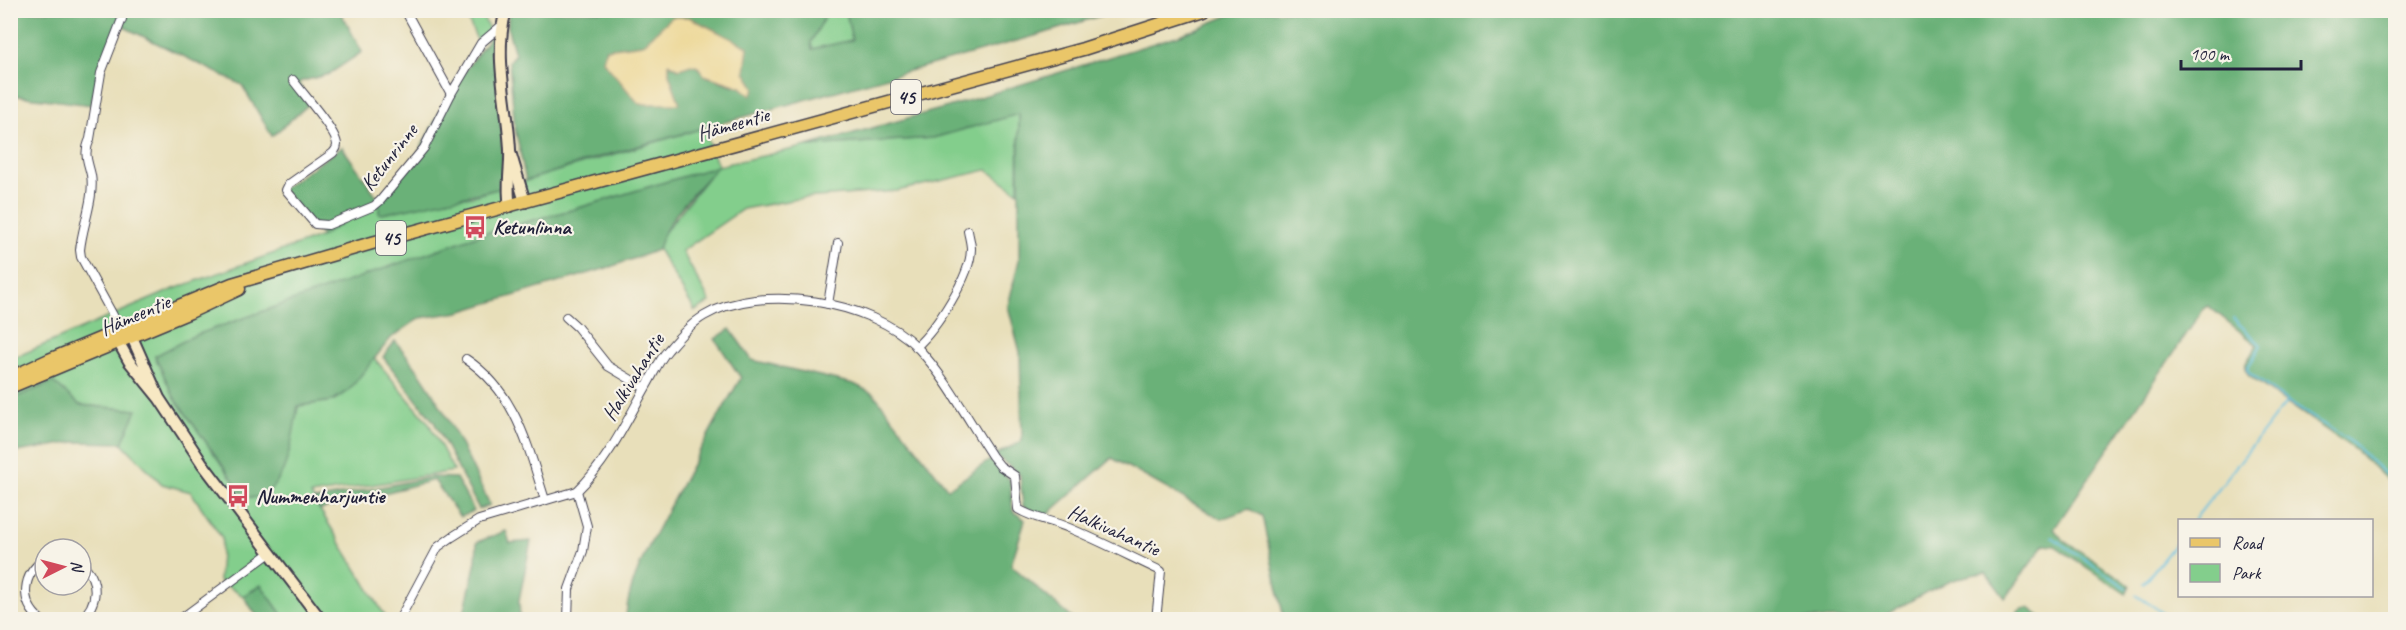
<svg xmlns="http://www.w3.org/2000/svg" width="2406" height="630" font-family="Caveat,sans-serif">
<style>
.green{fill:#83ce8c;stroke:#527864;stroke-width:1.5}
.forest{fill:#6ab178;stroke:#466a5a;stroke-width:1.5;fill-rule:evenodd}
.sand{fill:#eeda9e;stroke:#887e6c;stroke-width:1.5}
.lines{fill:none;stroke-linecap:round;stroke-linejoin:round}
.stream{stroke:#63bfe1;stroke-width:2}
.street-casing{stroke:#403e4e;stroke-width:10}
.secondary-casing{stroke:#403e4e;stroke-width:14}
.primary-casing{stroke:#403e4e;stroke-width:15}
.street{stroke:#fff;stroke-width:8}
.secondary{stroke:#f7e8c3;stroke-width:10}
.primary{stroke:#eac669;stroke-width:12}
.labels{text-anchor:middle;stroke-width:4.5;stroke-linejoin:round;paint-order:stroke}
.shield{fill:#f7f3e8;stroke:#62616f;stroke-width:1.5}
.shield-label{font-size:20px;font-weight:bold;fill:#22223b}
.street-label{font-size:21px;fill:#22223b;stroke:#f7f3e8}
.poi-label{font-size:21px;font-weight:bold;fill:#22223b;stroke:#f7f3e8;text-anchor:start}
</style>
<rect width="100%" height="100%" fill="#f7f3e8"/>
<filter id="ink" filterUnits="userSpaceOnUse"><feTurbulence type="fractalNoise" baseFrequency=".0167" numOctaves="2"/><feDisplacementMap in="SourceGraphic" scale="12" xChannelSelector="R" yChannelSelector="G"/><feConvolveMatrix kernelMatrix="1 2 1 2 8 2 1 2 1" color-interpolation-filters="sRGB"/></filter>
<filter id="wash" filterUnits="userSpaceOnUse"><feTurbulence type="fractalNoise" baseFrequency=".008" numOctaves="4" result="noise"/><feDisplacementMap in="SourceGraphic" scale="24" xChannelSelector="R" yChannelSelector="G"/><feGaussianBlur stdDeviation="1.35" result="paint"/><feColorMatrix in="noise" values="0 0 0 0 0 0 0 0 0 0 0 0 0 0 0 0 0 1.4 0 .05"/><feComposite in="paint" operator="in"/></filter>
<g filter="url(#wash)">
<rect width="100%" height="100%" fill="#e8dfba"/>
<g class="green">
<path d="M 464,11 L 480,11 L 491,33 L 479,44 Z"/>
<path d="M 828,11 L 846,11 L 852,40 L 812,50 L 811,42 Z"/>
<path d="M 1019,113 L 1018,192 L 987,170 L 897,191 L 803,198 L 743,209 L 682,251 L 710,302 L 695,311 L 658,249 L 660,238 L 716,167 L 575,209 L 485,233 L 194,336 L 155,356 L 174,397 L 245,497 L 259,497 L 288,456 L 298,406 L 333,401 L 349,390 L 374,358 L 428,422 L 454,471 L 311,495 L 387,619 L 285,619 L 261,586 L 243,596 L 219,581 L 222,538 L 191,492 L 162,484 L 122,443 L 136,410 L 80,405 L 53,382 L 11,399 L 11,359 L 174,289 L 322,236 L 370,204 L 379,205 L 382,214 L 447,199 L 473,196 L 703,128 L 718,166 L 807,146 L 933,138 Z"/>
</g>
<g class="forest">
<path d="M 10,11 L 119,11 L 120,19 L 96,84 L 91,105 L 11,95 Z"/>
<path d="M 124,11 L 340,11 L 362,52 L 329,74 L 299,82 L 308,105 L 272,136 L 242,85 L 124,27 Z"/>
<path d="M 508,11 L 828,11 L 811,42 L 812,49 L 852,40 L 846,11 L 1116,11 L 1042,34 L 596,158 L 526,181 L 515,128 L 509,61 L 515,54 L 508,30 ZM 643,44 L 754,89 L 734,86 L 704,75 L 698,67 L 691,65 L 679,69 L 668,63 L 669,74 L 606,49 Z"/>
<path d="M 1240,11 L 2395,11 L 2395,487 L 2355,450 L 2249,376 L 2245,369 L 2246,363 L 2257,345 L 2208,306 L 2204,308 L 2054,529 L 2062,539 L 2130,585 L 2126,594 L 2055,546 L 2044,545 L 2005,598 L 1986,573 C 1951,574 1908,603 1878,619 L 1284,619 L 1262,516 L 1249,509 L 1221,519 L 1112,458 L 1046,516 L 1034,513 L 1023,506 L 1020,475 L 995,455 L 1022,441 L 1020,352 L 1008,306 L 1019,260 L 1019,114 L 933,138 L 807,146 L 948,107 L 1180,35 Z"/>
<path d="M 496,29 L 495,43 L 502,137 L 503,188 L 382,214 L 379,213 L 379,205 L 370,204 L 322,236 L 282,189 L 342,147 L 378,198 L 418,153 L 453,87 Z"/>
<path d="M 718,166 C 698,189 664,220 658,250 L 610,267 L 459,312 L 420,318 L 391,338 L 349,390 L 332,401 L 298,406 C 293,432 289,485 259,497 C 256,498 249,497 245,497 L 174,397 L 155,356 L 193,336 L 485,233 L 575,209 Z"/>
<path d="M 730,329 L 752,360 L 854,384 L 874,394 L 948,489 L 990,460 L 1010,480 L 1013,511 L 1025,520 L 1011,565 L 1073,619 L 626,620 C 626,582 656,533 673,500 C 695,459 717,418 741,378 L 715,339 Z"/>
<path d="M 395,341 C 437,389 463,448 490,505 L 479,509 L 434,422 L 383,357 Z"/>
<path d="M 53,382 L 80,405 L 137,410 L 122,443 L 75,442 L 11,453 L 11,399 Z"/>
<path d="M 432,477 L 456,478 L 474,511 L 460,517 L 434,480 L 320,510 L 314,500 Z"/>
<path d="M 506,531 L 510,543 L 531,541 L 519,600 L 520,619 L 465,619 L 464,613 L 476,561 L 477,542 Z"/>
<path d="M 261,585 L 285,619 L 259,619 L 243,596 Z"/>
<path d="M 2029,608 L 2044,619 L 2011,619 L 2021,609 Z"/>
</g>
<path class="sand" d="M 672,17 L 689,17 L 748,47 L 745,72 L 755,88 L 751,96 L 741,87 L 704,75 L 698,67 L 691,65 L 679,69 L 669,63 L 669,74 L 680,104 L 639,104 L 603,61 L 606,49 L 643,44 Z"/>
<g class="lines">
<g class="stream">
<path d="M 2233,318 L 2261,345 L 2247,369 L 2249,373 L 2287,401 L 2350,441 L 2396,484"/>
<path d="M 2194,520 L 2287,401"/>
<path d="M 2052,537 L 2127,588"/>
<path d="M 2143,584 L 2180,538"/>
<path d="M 2136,595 L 2174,620"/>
</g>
</g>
</g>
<g filter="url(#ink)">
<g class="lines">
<g class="street-casing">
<g id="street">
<path d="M 405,10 L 451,94 L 481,43 L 501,26"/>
<path d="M 293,80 C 302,93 337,131 337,145 C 337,149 335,150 333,153 L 289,184 L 286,190 L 315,224 L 328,225 L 374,206 L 380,201 L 424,148 L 451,94"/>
<path d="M 828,304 L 838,243"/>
<path d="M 566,317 L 577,327 L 608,366 L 645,388"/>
<path d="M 121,330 L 81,257 L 80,250 C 82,227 95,197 91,175 C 88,161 83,154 90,139 L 101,73 L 122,19 L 121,10"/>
<path d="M 916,347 C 936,329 971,276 971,249 C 971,243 969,237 968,231"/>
<path d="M 466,359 C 516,392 528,447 545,500"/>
<path d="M 41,620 C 19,602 22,574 45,559"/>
<path d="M 80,620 C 99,604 100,579 81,563"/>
<path d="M 179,620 L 270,553"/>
<path d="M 399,620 L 438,547 L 452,537 L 479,520 L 577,491 C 608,461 626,422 647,385 C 654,373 659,360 668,350 C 678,338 690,324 704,316 C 761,282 872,301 917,347 C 947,379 968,420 992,456 L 1000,466 L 1015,476 L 1018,509 C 1034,519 1051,520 1069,528 C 1100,541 1131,557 1161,571 L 1156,620"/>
<path d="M 568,620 L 569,589 L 583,551 L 587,526 L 577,491"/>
</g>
</g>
<g class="secondary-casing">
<g id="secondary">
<path d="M 506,10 C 493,55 508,105 510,150 C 511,170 506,186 510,206"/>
<path d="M 511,155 L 525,202"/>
<path d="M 159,398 L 132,337 L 121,330 L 119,343 L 129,361 L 159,398 L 202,463 L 321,620"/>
</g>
</g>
<g class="primary-casing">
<g id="primary">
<path d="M 10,378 L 49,360 L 232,284 L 372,243 L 1083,49 L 1204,10"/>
<path d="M 10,387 L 190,312 L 239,289"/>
</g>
</g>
<use href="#street" class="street"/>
<use href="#secondary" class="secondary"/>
<use href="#primary" class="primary"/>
</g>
</g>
<defs>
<g id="bus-bare" transform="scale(1.8)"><path d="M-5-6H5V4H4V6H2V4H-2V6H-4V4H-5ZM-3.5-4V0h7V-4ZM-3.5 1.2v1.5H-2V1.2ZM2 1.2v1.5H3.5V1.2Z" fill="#d1495b" stroke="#f7f3e8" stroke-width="2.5" paint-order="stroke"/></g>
</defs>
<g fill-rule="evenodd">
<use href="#bus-bare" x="475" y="227"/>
<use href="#bus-bare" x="238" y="496"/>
</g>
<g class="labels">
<g class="shield">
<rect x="891" y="80" width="30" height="34" rx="4.5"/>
<rect x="376" y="221" width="30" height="34" rx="4.5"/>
</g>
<g class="shield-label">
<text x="906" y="104">45</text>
<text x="391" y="245">45</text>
</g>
<g class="street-label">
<text transform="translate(733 124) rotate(-16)" y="7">Hämeentie</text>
<text transform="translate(389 157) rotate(-52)" y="7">Ketunrinne</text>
<text transform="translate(135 315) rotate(-23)" y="7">Hämeentie</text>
<text transform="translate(633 377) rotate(-58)" y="7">Halkivahantie</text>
<text transform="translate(1114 530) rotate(24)" y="7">Halkivahantie</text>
</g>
<g class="poi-label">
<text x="493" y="234">Ketunlinna</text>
<text x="256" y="503">Nummenharjuntie</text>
</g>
</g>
<rect width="2406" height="630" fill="none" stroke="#f7f3e8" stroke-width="36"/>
<rect x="2178" y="519" width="195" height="78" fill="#f7f3e8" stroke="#a29fa3" stroke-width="1.5"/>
<rect x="2190" y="538" width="30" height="9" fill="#eac669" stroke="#a29fa3" stroke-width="1.5"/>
<text x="2232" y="549" font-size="18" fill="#22223b">Road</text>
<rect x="2190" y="564" width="30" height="18" fill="#83ce8c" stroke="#a29fa3" stroke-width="1.5"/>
<text x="2232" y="579" font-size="18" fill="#22223b">Park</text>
<g transform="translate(63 567) rotate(84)"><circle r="28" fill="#f7f3e8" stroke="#a29fa3" stroke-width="1.5"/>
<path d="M0-4.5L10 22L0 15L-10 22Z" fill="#d1495b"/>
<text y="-9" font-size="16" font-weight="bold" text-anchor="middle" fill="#22223b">N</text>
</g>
<path d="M2181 60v9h120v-9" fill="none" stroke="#22223b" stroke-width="3"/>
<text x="2190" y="60" font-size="18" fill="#22223b" stroke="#f7f3e8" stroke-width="4.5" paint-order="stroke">100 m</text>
</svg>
